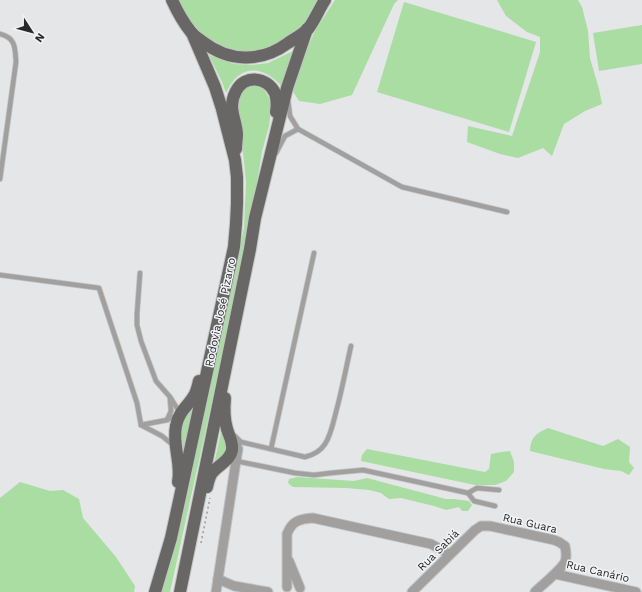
<svg xmlns="http://www.w3.org/2000/svg" width="642" height="592" font-family="'Work Sans',sans-serif">
<style>
.green{fill:#a9dda2}
.lines{fill:none;stroke-linecap:round;stroke-linejoin:round}
.lane-casing{stroke:#c2c4c5;stroke-width:6}
.street-casing{stroke:#c2c4c5;stroke-width:11}
.primary-casing{stroke:#c2c4c5;stroke-width:14}
.path{stroke:#999a9c;stroke-width:1.5;stroke-dasharray:2 3;stroke-linecap:butt}
.lane{stroke:#a1a09f;stroke-width:4.5}
.street{stroke:#a1a09f;stroke-width:9}
.primary{stroke:#686765;stroke-width:12}
.labels{text-anchor:middle;stroke-width:3;stroke-linejoin:round;paint-order:stroke}
.street-label{font-size:11px;fill:#272828;stroke:#f1f3f5}
</style>
<rect width="100%" height="100%" fill="#e4e6e8"/>
<g class="green">
<path d="M 176,0 L 318,0 L 304,27 L 278,45 L 259,52 L 239,53 L 218,48 L 203,37 L 188,21 Z"/>
<path d="M 335,0 L 398,0 L 394,4 L 352,95 L 320,104 L 299,101 L 292,90 L 301,62 L 315,31 Z"/>
<path d="M 497,0 L 578,0 L 582,7 L 588,31 L 590,58 L 599,89 L 602,104 L 585,111 L 564,124 L 552,156 L 543,148 L 518,158 L 500,154 L 467,142 L 468,126 L 512,136 L 540,52 L 540,37 L 527,32 L 506,16 Z"/>
<path d="M 404,2 L 536,42 L 509,132 L 377,92 Z"/>
<path d="M 642,25 L 642,64 L 599,71 L 593,33 Z"/>
<path d="M 293,51 L 282,87 C 272,75 257,65 241,74 C 234,78 229,86 226,93 L 222,82 L 209,55 L 234,64 L 252,65 L 268,63 Z"/>
<path d="M 259,85 L 264,89 L 269,98 L 271,109 L 269,126 L 262,152 L 246,247 L 170,592 L 161,592 L 169,568 L 244,228 L 246,182 L 242,143 L 237,109 L 239,98 L 243,89 L 249,86 Z"/>
<path d="M 194,408 L 183,460 L 180,426 L 189,411 Z"/>
<path d="M 548,428 L 603,446 L 618,439 L 630,447 L 629,462 L 634,468 L 629,475 L 621,471 L 604,469 L 530,451 C 531,436 536,434 548,428 Z"/>
<path d="M 221,432 L 226,440 L 227,454 L 214,464 Z"/>
<path d="M 367,449 L 485,472 L 489,469 L 491,454 L 501,452 L 510,451 L 514,462 L 514,472 L 506,481 L 495,485 L 475,485 L 361,461 L 362,455 Z"/>
<path d="M 297,477 L 354,481 L 367,478 L 446,499 L 454,499 L 469,501 L 472,505 L 468,511 L 462,511 L 459,507 L 446,510 L 434,506 L 401,498 L 389,499 L 381,493 L 369,490 L 346,488 L 293,487 L 288,483 L 289,479 Z"/>
<path d="M 20,482 L 50,491 L 63,490 L 79,499 L 83,518 L 116,557 L 135,586 L 134,592 L 0,592 L 0,498 Z"/>
</g>
<g class="lines">
<g class="lane-casing">
<g id="lane">
<path d="M 0,34 C 16,38 15,48 16,62 L 0,179"/>
<path d="M 288,100 L 290,116 L 298,129 L 402,187 L 507,212"/>
<path d="M 276,153 L 285,136 L 298,129"/>
<path d="M 140,273 L 137,314 L 137,325 L 141,341 L 156,381 L 170,397 L 180,413 L 167,420 L 141,425"/>
<path d="M 0,275 L 99,288 L 137,403 L 141,425"/>
<path d="M 167,420 L 171,411 L 170,399"/>
<path d="M 141,425 L 162,436 L 173,445"/>
<path d="M 235,436 L 241,442 L 305,457 C 313,455 320,452 325,444 C 331,435 333,423 336,412 C 342,390 346,368 351,346"/>
<path d="M 271,449 L 314,253"/>
<path d="M 236,461 L 295,473 L 314,475 L 331,473 L 363,470 L 468,493 L 477,488 L 499,490"/>
<path d="M 468,493 L 474,501 L 495,506"/>
</g>
</g>
<g class="street-casing">
<g id="street">
<path d="M 289,561 L 300,588"/>
<path d="M 555,574 L 636,592"/>
<path d="M 218,579 L 234,586 L 268,592"/>
<path d="M 287,587 L 287,534 C 292,521 299,519 313,518 L 431,544 L 444,551 L 449,555"/>
<path d="M 216,592 L 236,461 L 238,449 L 235,441"/>
<path d="M 412,592 L 475,530 L 481,526 L 490,526 L 554,540 L 559,542 L 565,546 C 566,551 567,557 565,562 C 560,571 543,584 535,592"/>
</g>
</g>
<g class="primary-casing">
<g id="primary">
<path d="M 172,0 C 177,11 183,22 191,32 C 194,36 199,39 203,42 C 229,62 261,63 288,43 C 294,39 303,34 308,29 C 315,20 319,9 325,0"/>
<path d="M 236,149 C 236,144 237,138 237,134 C 236,118 227,108 236,91 C 245,74 267,77 275,93 C 277,99 277,106 276,112"/>
<path d="M 178,482 C 182,464 172,445 176,426 C 179,410 189,406 195,394 C 197,390 198,385 199,381"/>
<path d="M 207,487 C 208,483 209,477 212,473 C 218,465 230,461 232,450 C 233,442 229,436 227,429 C 224,419 224,408 225,398"/>
<path d="M 155,592 L 171,538 L 234,247 L 236,224 L 237,203 L 237,177 L 235,160 L 222,109 L 215,87 L 192,33"/>
<path d="M 180,592 L 250,249 L 255,218 L 287,88 L 307,29"/>
</g>
</g>
<path class="path" d="M 201,543 L 210,498"/>
<use href="#lane" class="lane"/>
<use href="#street" class="street"/>
<use href="#primary" class="primary"/>
</g>
<g class="labels">
<g class="street-label">
<text transform="translate(220 312) rotate(-78)" y="4">Rodovia José Pizarro</text>
<text transform="translate(530 523) rotate(13)" y="4">Rua Guara</text>
<text transform="translate(438 550) rotate(-45)" y="4">Rua Sabiá</text>
<text transform="translate(598 571) rotate(13)" y="4">Rua Canário</text>
</g>
</g>
<g transform="translate(32 32) rotate(126)" stroke="#f1f3f5" stroke-width="3" paint-order="stroke">
<path d="M0-3L7 15L0 10L-7 15Z" fill="#272828"/>
<text y="-6" font-size="11" font-weight="bold" text-anchor="middle" fill="#272828">N</text>
</g>
</svg>
